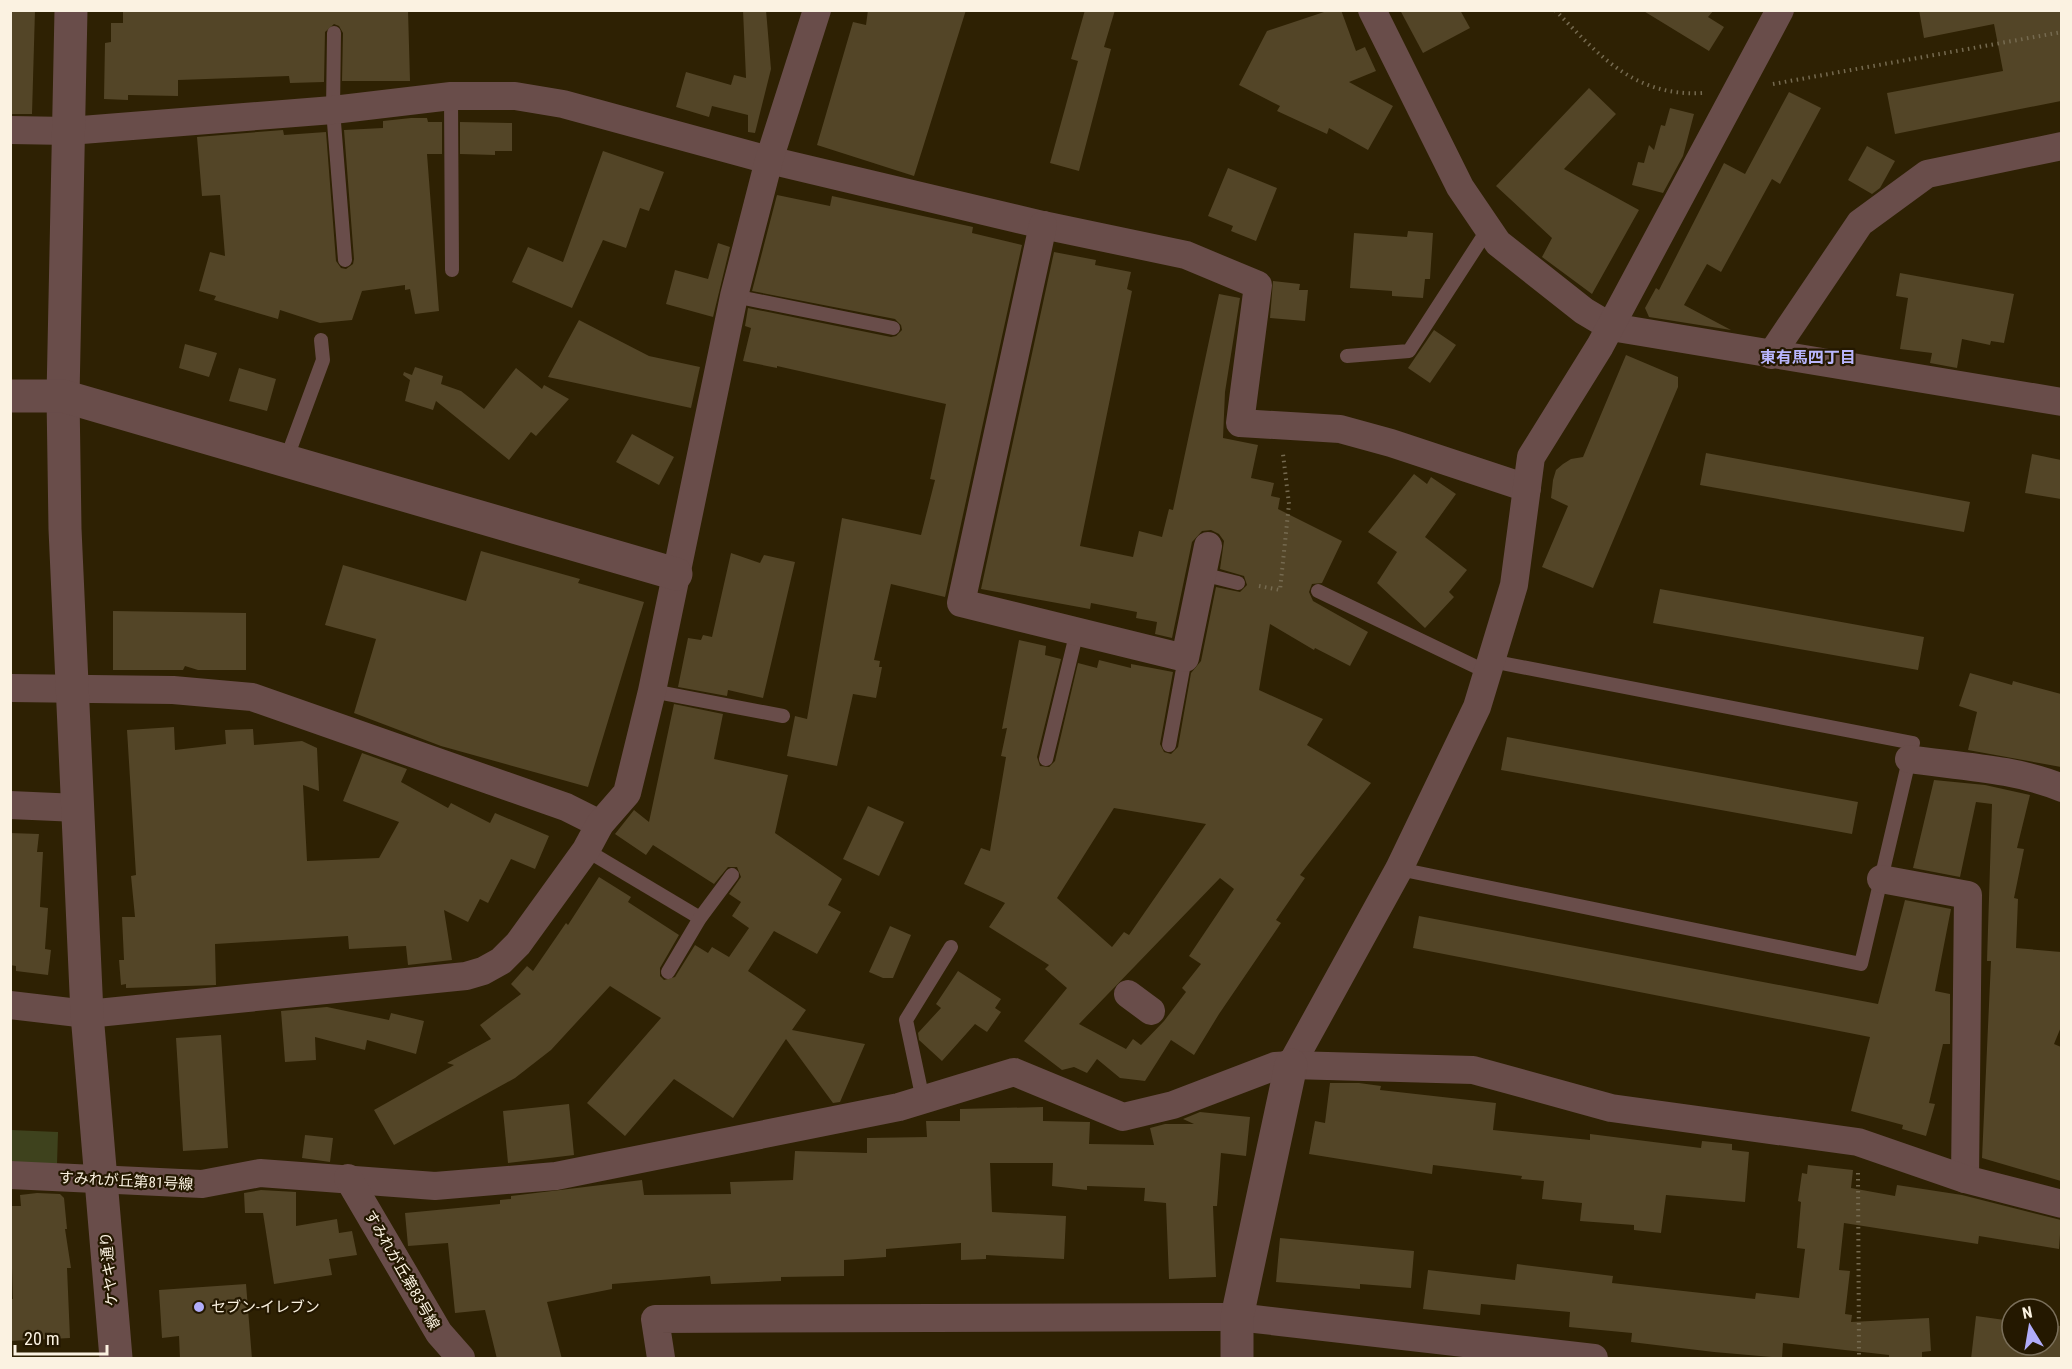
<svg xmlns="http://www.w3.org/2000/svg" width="2072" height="1369" font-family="'Roboto Condensed','Noto Sans JP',sans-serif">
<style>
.green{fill:#3e421d}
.building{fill:#534527;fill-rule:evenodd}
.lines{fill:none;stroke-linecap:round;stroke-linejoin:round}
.path{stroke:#756a50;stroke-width:4;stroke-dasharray:1.5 4.5;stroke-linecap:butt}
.service{stroke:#694d4a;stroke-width:14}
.minor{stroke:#694d4a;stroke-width:28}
.tertiary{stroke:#694d4a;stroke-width:33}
.poi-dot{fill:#b1adfa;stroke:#241800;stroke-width:2}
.labels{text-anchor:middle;stroke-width:4.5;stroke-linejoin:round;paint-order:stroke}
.street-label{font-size:15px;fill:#fbf2e1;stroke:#241800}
.poi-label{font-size:15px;fill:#fbf2e1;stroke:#241800;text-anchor:start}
.neighbourhood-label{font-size:16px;font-weight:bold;fill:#b9b6fd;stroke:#241800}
</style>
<rect width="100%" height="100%" fill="#2e2103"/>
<path class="green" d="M 11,1130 L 58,1132 L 57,1164 L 11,1162 Z"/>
<g class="building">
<path d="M 10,10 L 35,10 L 32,114 L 10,114 Z"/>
<path d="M 123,10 L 408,10 L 410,81 L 342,81 L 343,33 L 339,26 L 334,24 L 325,32 L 324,82 L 290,83 L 289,76 L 178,80 L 178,96 L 128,95 L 128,100 L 104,99 L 105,43 L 111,42 L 111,23 L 123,23 Z"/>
<path d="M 743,10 L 766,10 L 771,69 L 755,133 L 748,132 L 748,115 L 712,106 L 709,117 L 676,107 L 686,72 L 731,85 L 734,75 L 746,78 Z"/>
<path d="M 868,10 L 966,10 L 914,176 L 817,145 L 853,22 L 866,25 Z"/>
<path d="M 1085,10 L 1115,10 L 1104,47 L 1111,49 L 1079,171 L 1050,163 L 1078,61 L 1071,59 Z"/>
<path d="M 1330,10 L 1341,10 L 1356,51 L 1365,47 L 1376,71 L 1349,82 L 1393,106 L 1368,150 L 1329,128 L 1327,134 L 1277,111 L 1280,106 L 1239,85 L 1267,31 Z"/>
<path d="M 1400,10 L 1460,10 L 1470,28 L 1423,53 Z"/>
<path d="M 1642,10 L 1714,10 L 1708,17 L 1724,27 L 1709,51 Z"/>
<path d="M 1919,10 L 2061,10 L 2061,101 L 1895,134 L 1887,93 L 2003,71 L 1994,24 L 1924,38 Z"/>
<path d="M 1589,88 L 1616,114 L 1564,169 L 1639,210 L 1592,294 L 1542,257 L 1552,238 L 1496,186 Z"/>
<path d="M 1789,92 L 1821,108 L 1780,184 L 1772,179 L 1721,272 L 1707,264 L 1684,305 L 1731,330 L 1649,317 L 1645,308 L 1656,288 L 1659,290 L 1724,163 L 1745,174 Z"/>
<path d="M 1670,108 L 1694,114 L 1683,156 L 1663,193 L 1632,185 L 1638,162 L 1644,163 L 1649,145 L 1654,150 L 1661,125 L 1665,126 Z"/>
<path d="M 411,118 L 427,118 L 428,122 L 442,122 L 442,154 L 427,154 L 439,311 L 415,314 L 410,289 L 405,290 L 405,285 L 362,291 L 352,320 L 320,323 L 280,310 L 278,319 L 214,300 L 216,296 L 199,291 L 210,252 L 225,256 L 220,195 L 202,196 L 197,137 L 283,130 L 284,135 L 326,132 L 336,261 L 341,268 L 346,269 L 353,264 L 354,259 L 344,130 L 383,128 L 383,121 Z"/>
<path d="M 460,122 L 512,123 L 512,151 L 495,151 L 495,155 L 460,154 Z"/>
<path d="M 1867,146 L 1895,161 L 1880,188 L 1872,194 L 1848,180 Z"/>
<path d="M 603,151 L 664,172 L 649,211 L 640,208 L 626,248 L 603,240 L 572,308 L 512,282 L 528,247 L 563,262 Z"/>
<path d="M 1228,168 L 1277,188 L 1256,241 L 1231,231 L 1233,226 L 1208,216 Z"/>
<path d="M 777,195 L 830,206 L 832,196 L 973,227 L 972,233 L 1022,245 L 945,597 L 891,584 L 874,660 L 880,661 L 879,667 L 882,667 L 876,698 L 853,694 L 837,766 L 787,756 L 795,716 L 807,719 L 842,518 L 921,535 L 935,480 L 930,479 L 946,404 L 777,366 L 777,368 L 743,361 L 751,328 L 745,326 L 748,308 L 891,337 L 896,336 L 902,330 L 901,325 L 895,319 L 752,291 Z"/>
<path d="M 1408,231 L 1433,233 L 1430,279 L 1425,279 L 1423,298 L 1392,296 L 1392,291 L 1350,288 L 1354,233 L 1407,237 Z"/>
<path d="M 718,243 L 730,247 L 713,317 L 666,304 L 675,270 L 708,279 Z"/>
<path d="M 1054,252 L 1096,260 L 1095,265 L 1131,272 L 1127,289 L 1132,291 L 1080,546 L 1133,557 L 1139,531 L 1162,537 L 1169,509 L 1173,510 L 1219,294 L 1240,298 L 1225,392 L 1223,438 L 1258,445 L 1251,478 L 1274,483 L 1271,496 L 1280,498 L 1278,509 L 1342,541 L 1322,583 L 1312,584 L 1309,592 L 1313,601 L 1368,632 L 1350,666 L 1315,648 L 1314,650 L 1270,624 L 1259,690 L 1323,719 L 1307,745 L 1371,783 L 1300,875 L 1305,878 L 1276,920 L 1281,923 L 1219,1014 L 1194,1055 L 1171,1040 L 1145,1081 L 1120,1078 L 1097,1059 L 1087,1073 L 1074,1067 L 1062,1070 L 1024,1041 L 1067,988 L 1045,969 L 1049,965 L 989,927 L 1005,903 L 964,884 L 981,848 L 990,851 L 1006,757 L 1001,756 L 1007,728 L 1002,729 L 1019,640 L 1046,646 L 1045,655 L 1061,659 L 1037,757 L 1040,766 L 1049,767 L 1055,761 L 1078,663 L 1097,668 L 1099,660 L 1131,668 L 1131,664 L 1173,672 L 1160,744 L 1164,752 L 1171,754 L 1178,747 L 1191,673 L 1201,661 L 1216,587 L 1240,592 L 1247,585 L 1244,576 L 1220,569 L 1224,541 L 1219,534 L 1211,530 L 1202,531 L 1192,542 L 1172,638 L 1155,634 L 1157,622 L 1136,618 L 1137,612 L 1091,603 L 1090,609 L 981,589 ZM 1114,808 L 1206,824 L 1129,935 L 1124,932 L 1112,947 L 1057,898 ZM 1220,878 L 1234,889 L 1189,956 L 1201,964 L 1182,988 L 1186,992 L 1164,1021 L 1141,1045 L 1133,1039 L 1126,1049 L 1079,1024 Z"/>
<path d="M 1900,273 L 2014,294 L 2004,343 L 1991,341 L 1990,345 L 1962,339 L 1957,368 L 1930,363 L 1932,353 L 1900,349 L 1908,298 L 1896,296 Z"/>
<path d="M 1273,281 L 1300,284 L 1299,290 L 1308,290 L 1305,321 L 1270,318 Z"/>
<path d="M 579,320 L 649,356 L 700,367 L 691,408 L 548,377 Z"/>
<path d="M 1434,330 L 1456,345 L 1430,383 L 1408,368 Z"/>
<path d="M 185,344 L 217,353 L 209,377 L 179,368 Z"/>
<path d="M 1626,355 L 1678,377 L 1678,387 L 1593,588 L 1542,567 L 1568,506 L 1551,498 L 1553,480 L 1556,470 L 1563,464 L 1571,459 L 1583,457 Z"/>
<path d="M 415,367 L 443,376 L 441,384 L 461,391 L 484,409 L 516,368 L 542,389 L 544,385 L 569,399 L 536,436 L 531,432 L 509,460 L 436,401 L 433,410 L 405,401 L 410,380 L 403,375 L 404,372 L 412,375 Z"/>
<path d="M 239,368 L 276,379 L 267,411 L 229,401 Z"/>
<path d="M 632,434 L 674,457 L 659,485 L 616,462 Z"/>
<path d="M 1706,453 L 1970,502 L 1964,532 L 1700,485 Z"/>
<path d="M 2032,454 L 2061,460 L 2061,499 L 2025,493 Z"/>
<path d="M 1414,474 L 1427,484 L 1431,477 L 1456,494 L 1425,537 L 1467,570 L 1449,592 L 1454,597 L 1425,628 L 1377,583 L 1397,552 L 1368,532 Z"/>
<path d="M 481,551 L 580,579 L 578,583 L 644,602 L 588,787 L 441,746 L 354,713 L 376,639 L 325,625 L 343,565 L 466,601 Z"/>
<path d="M 731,553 L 760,563 L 764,555 L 795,562 L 763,698 L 728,690 L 727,696 L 678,687 L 688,638 L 701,640 L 703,635 L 712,637 Z"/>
<path d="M 1660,589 L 1924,637 L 1918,670 L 1653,623 Z"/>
<path d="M 113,611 L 246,613 L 246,670 L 198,670 L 185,666 L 183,670 L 113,670 Z"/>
<path d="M 1970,673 L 2012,685 L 2013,681 L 2061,694 L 2061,767 L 1968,750 L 1977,712 L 1959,706 Z"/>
<path d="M 674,704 L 723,714 L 714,759 L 788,775 L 775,833 L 842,879 L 828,905 L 841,912 L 817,954 L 774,931 L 748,971 L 806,1010 L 792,1030 L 865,1044 L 840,1102 L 833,1103 L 786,1039 L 733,1118 L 674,1079 L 625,1136 L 587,1103 L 661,1018 L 610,986 L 551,1050 L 515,1078 L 394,1145 L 374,1110 L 454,1065 L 447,1063 L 491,1039 L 480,1025 L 521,994 L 511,984 L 527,966 L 533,971 L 566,923 L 568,925 L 599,877 L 631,897 L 628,902 L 679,935 L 660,968 L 660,976 L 664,980 L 675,977 L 695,945 L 708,953 L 712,947 L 729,957 L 749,928 L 732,916 L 741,902 L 729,894 L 741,877 L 737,867 L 728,867 L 714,884 L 653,845 L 646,855 L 615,834 L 634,810 L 649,822 Z"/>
<path d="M 174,727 L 175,750 L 226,744 L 225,730 L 253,729 L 254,745 L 302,741 L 317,748 L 319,791 L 303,785 L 307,861 L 379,858 L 399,822 L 343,801 L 362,753 L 407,769 L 401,782 L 448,808 L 451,803 L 490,823 L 495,813 L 549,836 L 535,869 L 511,859 L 488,903 L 480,899 L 468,922 L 444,910 L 452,960 L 408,965 L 406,946 L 349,949 L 348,936 L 215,944 L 216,985 L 126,988 L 126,984 L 121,985 L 119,960 L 124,960 L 122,917 L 135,917 L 131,876 L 136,875 L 127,730 Z"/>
<path d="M 1507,737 L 1858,802 L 1852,834 L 1501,770 Z"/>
<path d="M 1934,780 L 1985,785 L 2030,795 L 2017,848 L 2024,849 L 2014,898 L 2018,899 L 2016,948 L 2061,952 L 2061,1027 L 2054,1044 L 2061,1047 L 2061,1181 L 1982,1158 L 1991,961 L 1987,961 L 1992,804 L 1976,802 L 1960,877 L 1913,868 Z"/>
<path d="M 868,806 L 904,822 L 879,876 L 843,859 Z"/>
<path d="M 10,833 L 39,834 L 37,852 L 43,852 L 40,907 L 48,908 L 45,949 L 51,950 L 48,975 L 16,971 L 16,966 L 10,965 Z"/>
<path d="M 1905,900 L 1951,909 L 1935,991 L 1950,994 L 1950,1044 L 1943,1044 L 1929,1103 L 1935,1104 L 1926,1136 L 1902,1129 L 1903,1125 L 1851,1111 L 1870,1037 L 1413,948 L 1419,916 L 1878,1004 Z"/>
<path d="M 890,926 L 911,935 L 893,978 L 883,978 L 869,972 Z"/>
<path d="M 958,971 L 1001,999 L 995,1008 L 1001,1012 L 987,1032 L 975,1024 L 942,1061 L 919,1040 L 918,1033 L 941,1008 L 936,1004 Z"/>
<path d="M 327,1007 L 389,1020 L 391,1013 L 424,1021 L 416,1054 L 367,1040 L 365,1050 L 315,1037 L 316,1060 L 285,1062 L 281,1011 Z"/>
<path d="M 221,1035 L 228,1148 L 183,1151 L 176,1038 Z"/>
<path d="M 1330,1083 L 1359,1083 L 1381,1086 L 1380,1090 L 1496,1103 L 1493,1130 L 1590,1140 L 1590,1134 L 1701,1148 L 1702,1141 L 1732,1144 L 1732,1150 L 1749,1152 L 1745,1202 L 1666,1195 L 1661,1233 L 1634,1230 L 1634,1225 L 1580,1221 L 1582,1203 L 1542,1199 L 1544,1181 L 1521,1179 L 1522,1176 L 1433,1165 L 1432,1174 L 1309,1154 L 1315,1121 L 1325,1123 Z"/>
<path d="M 569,1104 L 574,1155 L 508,1163 L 503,1111 Z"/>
<path d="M 1043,1107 L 1043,1121 L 1090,1122 L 1089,1144 L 1154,1145 L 1150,1128 L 1165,1124 L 1194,1124 L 1183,1119 L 1200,1112 L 1250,1117 L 1246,1156 L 1221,1153 L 1217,1206 L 1213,1206 L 1216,1277 L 1169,1279 L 1166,1203 L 1144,1201 L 1145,1188 L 1087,1186 L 1087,1190 L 1052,1186 L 1053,1163 L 990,1163 L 992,1212 L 1066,1216 L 1064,1259 L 986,1255 L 986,1259 L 961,1260 L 961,1243 L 886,1249 L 886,1257 L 844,1260 L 844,1276 L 781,1277 L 781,1281 L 711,1284 L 710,1276 L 612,1284 L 612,1289 L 547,1302 L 562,1359 L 497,1359 L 485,1310 L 455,1313 L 448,1243 L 408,1246 L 405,1213 L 500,1204 L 500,1200 L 511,1199 L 511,1196 L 642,1180 L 644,1195 L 731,1194 L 730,1182 L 793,1180 L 795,1151 L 867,1153 L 867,1138 L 927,1137 L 926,1121 L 960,1121 L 960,1109 Z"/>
<path d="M 305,1135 L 333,1138 L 330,1162 L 302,1158 Z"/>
<path d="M 1808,1165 L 1853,1170 L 1851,1188 L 1895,1196 L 1897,1185 L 1962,1195 L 2061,1220 L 2059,1249 L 1979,1236 L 1978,1244 L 1844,1223 L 1839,1270 L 1850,1271 L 1845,1314 L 1852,1315 L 1851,1322 L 1929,1318 L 1931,1351 L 1922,1352 L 1922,1359 L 1889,1359 L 1889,1355 L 1783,1343 L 1782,1358 L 1714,1352 L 1631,1342 L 1632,1333 L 1569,1327 L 1570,1312 L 1481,1304 L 1480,1315 L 1423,1309 L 1428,1270 L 1515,1280 L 1517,1264 L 1613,1276 L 1612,1283 L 1755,1299 L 1756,1293 L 1799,1298 L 1805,1249 L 1797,1248 L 1801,1202 L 1798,1201 L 1802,1173 L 1807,1174 Z"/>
<path d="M 261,1190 L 296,1192 L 296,1226 L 337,1219 L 339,1233 L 352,1231 L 357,1255 L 329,1259 L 332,1275 L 274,1284 L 263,1213 L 245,1213 L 244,1193 Z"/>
<path d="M 37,1193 L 60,1194 L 64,1198 L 67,1229 L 65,1229 L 71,1268 L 67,1268 L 70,1338 L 10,1341 L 10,1299 L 13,1299 L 10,1206 L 21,1206 L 20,1195 Z"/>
<path d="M 1280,1238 L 1414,1251 L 1411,1288 L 1360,1284 L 1360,1289 L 1276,1282 Z"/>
<path d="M 246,1284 L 252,1359 L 180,1359 L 179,1336 L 162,1338 L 159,1290 Z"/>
<path d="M 1976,1316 L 2012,1321 L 2012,1345 L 2048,1345 L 2048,1325 L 2061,1326 L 2061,1359 L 1971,1359 Z"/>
</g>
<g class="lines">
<g class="path">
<path d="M 1555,10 C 1599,55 1634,97 1703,93"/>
<path d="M 1773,84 L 2062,32"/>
<path d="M 1259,586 L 1280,590 L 1289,504 L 1283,454"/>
<path d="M 1858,1173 L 1859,1358"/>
</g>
<g class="service">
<path d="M 334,33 L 333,110 L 345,260"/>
<path d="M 451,96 L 452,270"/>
<path d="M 734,296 L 893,328"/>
<path d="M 1347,356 L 1409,351 L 1488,229"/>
<path d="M 286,460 L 323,360 L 321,340"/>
<path d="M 1202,574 L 1238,583"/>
<path d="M 1318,591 L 1489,673"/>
<path d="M 652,691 L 783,716"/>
<path d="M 1169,745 L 1185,658"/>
<path d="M 1046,759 L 1077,631"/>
<path d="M 586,850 L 700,918"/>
<path d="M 1399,869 L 1861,964 L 1913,743 L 1491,661"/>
<path d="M 668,972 L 700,918 L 732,875"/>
<path d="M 923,1100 L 906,1020 L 951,947"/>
</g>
<g class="minor">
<path d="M 1372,10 L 1460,187 L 1498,243 L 1584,311 L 1611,327 L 2062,402"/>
<path d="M 10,130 L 69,131 L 333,110 L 451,96 L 515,96 L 563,104 L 769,160 L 1043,225 L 1186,255 L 1258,285 L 1240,423 L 1340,429 L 1391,443 L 1527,488"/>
<path d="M 1043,225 L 961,603 L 1185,658 L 1208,546"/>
<path d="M 1771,355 L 1860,223 L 1927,174 L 2062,146"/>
<path d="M 10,688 L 173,690 L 252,697 L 566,807 L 600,824"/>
<path d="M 1909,759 C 1957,766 2018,769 2062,788"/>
<path d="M 10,805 L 78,808"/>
<path d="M 1881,879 L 1968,895 L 1965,1179"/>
<path d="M 1128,994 L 1151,1011"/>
<path d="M 10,1005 L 87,1014 L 466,976 L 483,971 L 501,961 L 518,944 L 586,850 L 600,824 L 627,793 L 652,691 L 734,296 L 769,160 L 817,10"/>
<path d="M 1291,1065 L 1399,869 L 1477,707 L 1514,585 L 1531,457 L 1600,346 L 1780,10"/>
<path d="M 10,1175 L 202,1184 L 260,1173 L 435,1186 L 556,1176 L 899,1107 L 1014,1072 L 1123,1117 L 1173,1105 L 1275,1066 L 1291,1065 L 1473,1070 L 1611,1108 L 1858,1142 L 1965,1179 L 2062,1204"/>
<path d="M 348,1178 L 439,1333 L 461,1358"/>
<path d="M 661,1358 L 655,1319 L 1209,1317 L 1237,1317 L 1594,1358"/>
</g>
<g class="tertiary">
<path d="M 71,10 L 63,396 L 65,529 L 87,1014 L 116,1358"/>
<path d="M 10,396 L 63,396 L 676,574"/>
<path d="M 1237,1358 L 1237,1317 L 1291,1065"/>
</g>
</g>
<circle class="poi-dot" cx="199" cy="1307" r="6"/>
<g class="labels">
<g class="street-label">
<text transform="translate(126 1181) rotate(3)" y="5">すみれが丘第81号線</text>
<text transform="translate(109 1269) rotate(-95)" y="5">ケヤキ通り</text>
<text transform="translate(402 1270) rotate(60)" y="5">すみれが丘第83号線</text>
</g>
<g class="poi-label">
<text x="211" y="1312">セブン-イレブン</text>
</g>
<g class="neighbourhood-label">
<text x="1808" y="363">東有馬四丁目</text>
</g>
</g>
<rect width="2072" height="1369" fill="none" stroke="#fbf2e1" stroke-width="24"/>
<g transform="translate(2030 1327) rotate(349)"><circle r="28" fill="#241800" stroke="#7a6f5a" stroke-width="1.5"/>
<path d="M0-4.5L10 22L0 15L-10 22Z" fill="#b1adfa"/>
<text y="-9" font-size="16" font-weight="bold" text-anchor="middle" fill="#fbf2e1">N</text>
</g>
<path d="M15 1345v9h92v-9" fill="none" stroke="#fbf2e1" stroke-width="3"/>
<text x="24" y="1345" font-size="18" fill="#fbf2e1" stroke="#241800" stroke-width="4.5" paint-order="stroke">20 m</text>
</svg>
